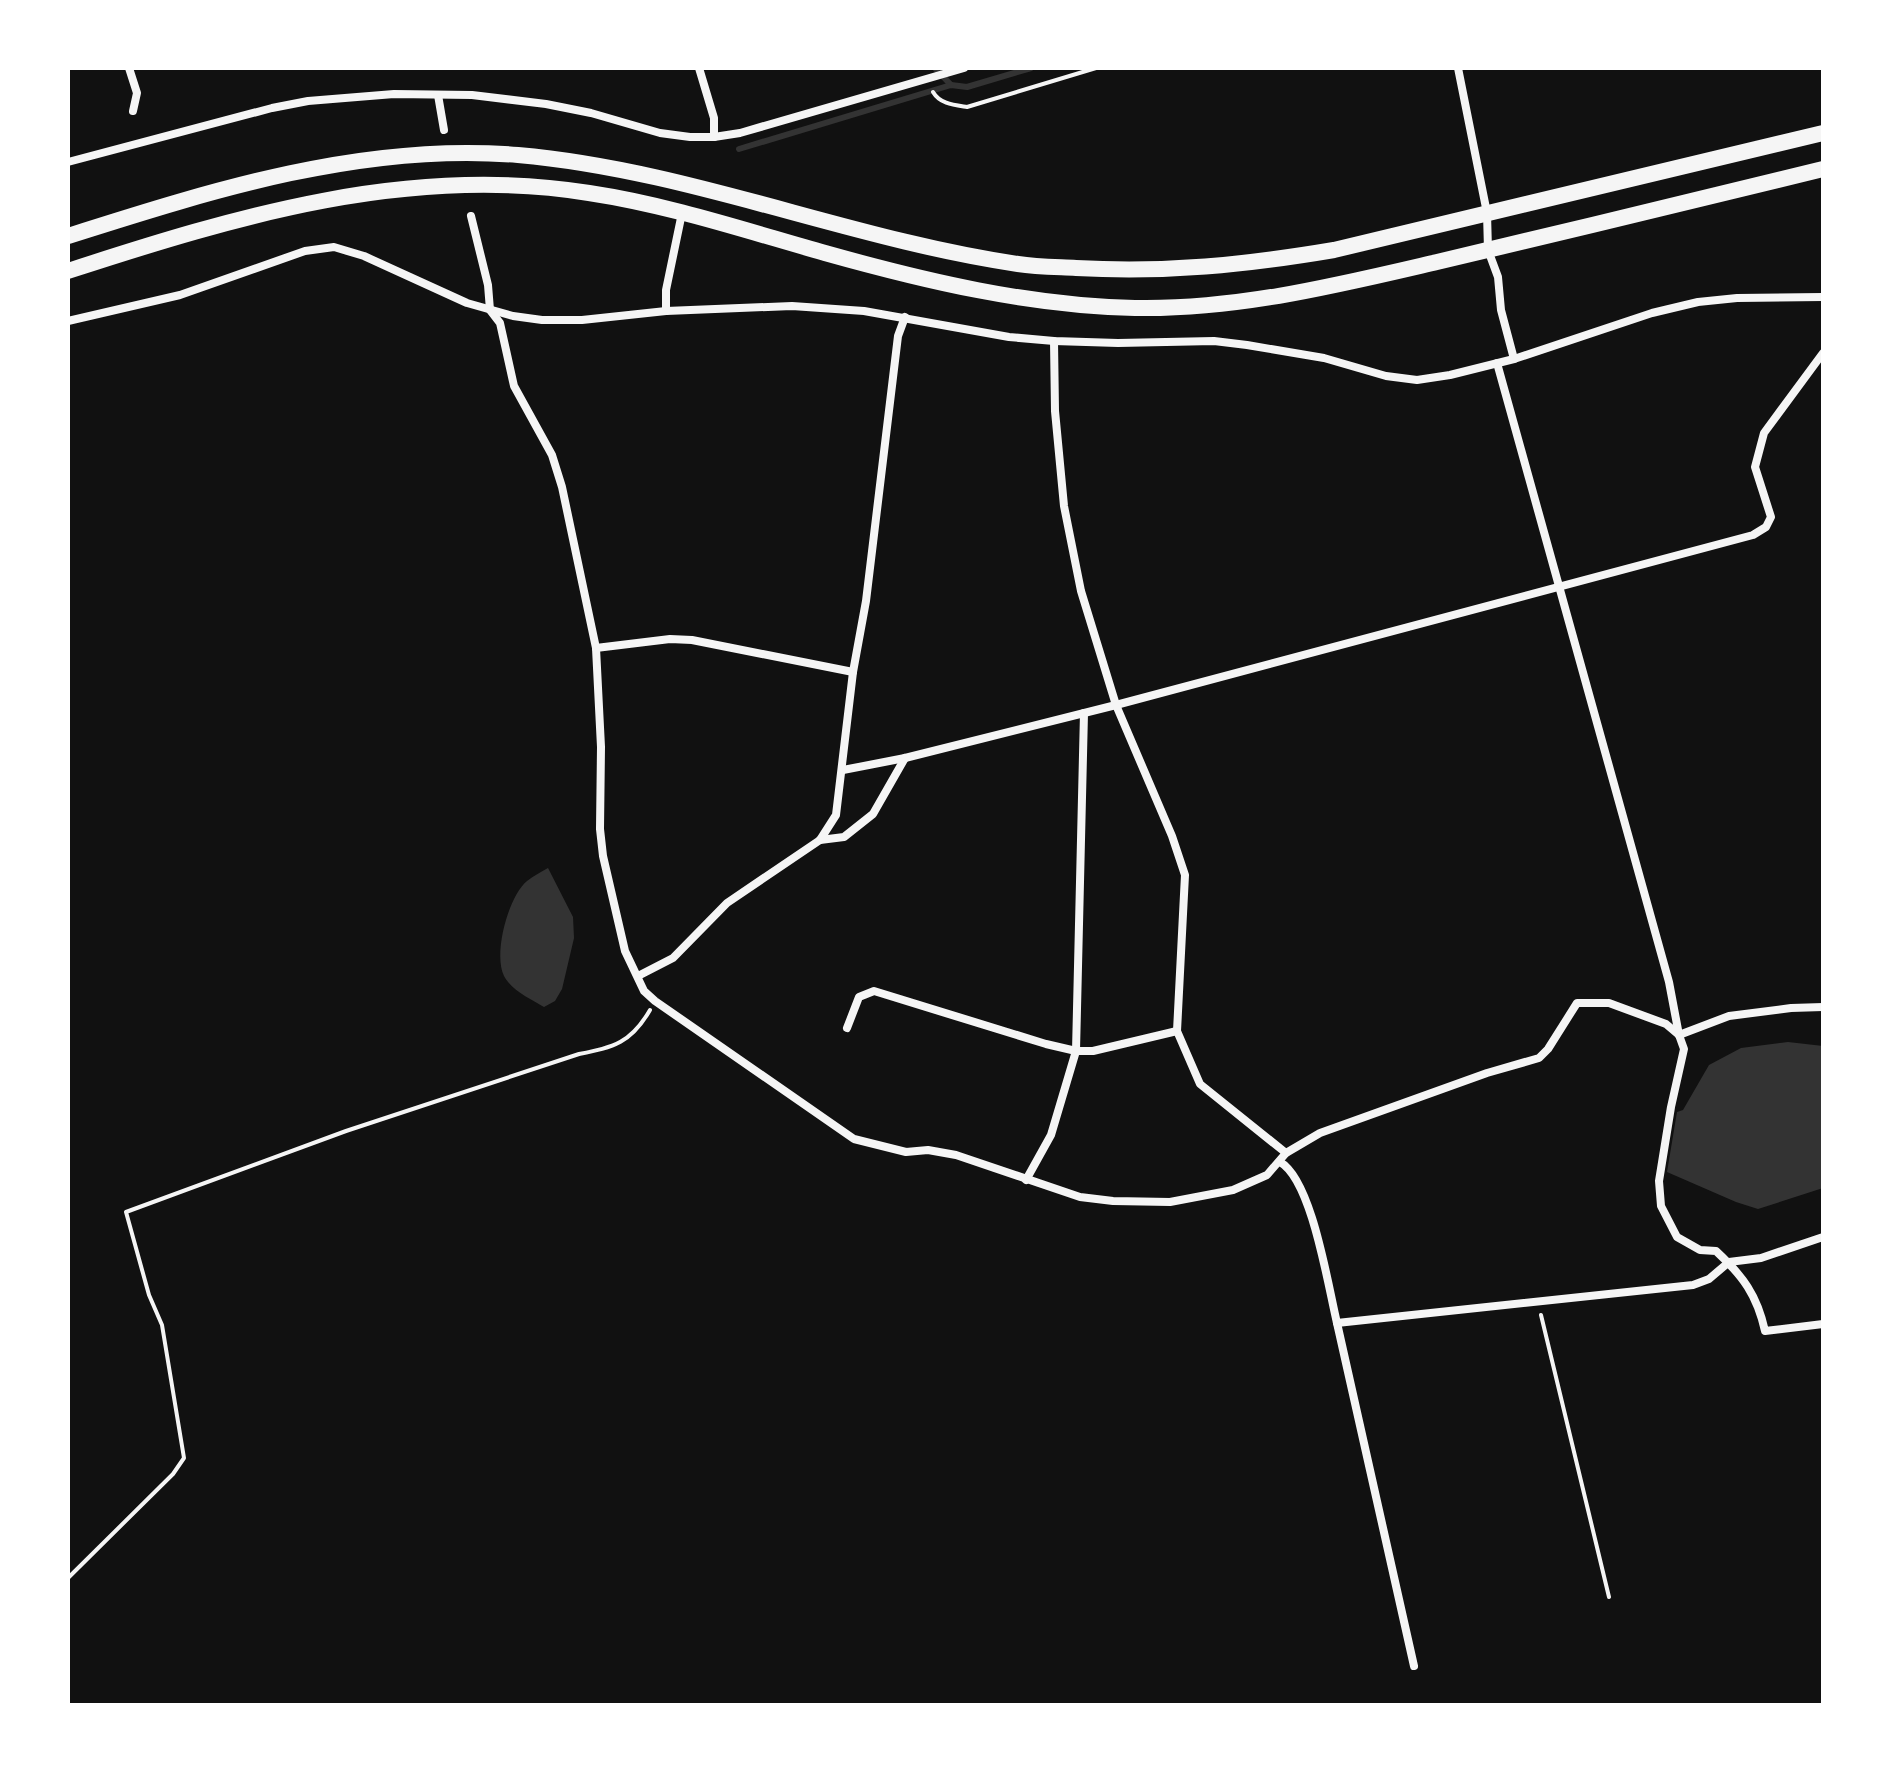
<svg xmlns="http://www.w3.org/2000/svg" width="1891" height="1773" font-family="Rubik,sans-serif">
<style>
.water{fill:#333}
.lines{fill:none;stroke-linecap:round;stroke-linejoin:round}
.stream{stroke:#333;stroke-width:6}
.path{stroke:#f5f5f5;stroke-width:4}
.minor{stroke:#f5f5f5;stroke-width:8}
.trunk{stroke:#f5f5f5;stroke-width:16}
</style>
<rect width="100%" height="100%" fill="#111"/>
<g class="water">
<path d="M 548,868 L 573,917 L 574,938 L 562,989 L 555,1001 L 544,1007 C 531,999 512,991 504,976 C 493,954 508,897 527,881 C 533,876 541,872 548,868 Z"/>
<path d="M 1788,1042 L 1823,1046 L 1823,1188 L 1758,1209 L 1736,1202 L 1667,1172 L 1677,1112 L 1683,1110 L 1709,1065 L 1741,1048 Z"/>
</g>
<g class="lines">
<g class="stream">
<path d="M 935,68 L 951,85"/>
<path d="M 739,149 L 951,85 L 967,87 L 1031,68"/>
</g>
<g class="path">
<path d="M 933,92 C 940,104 954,105 967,107 L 1096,68"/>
<path d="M 1541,1315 L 1609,1597"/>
<path d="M 68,1578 L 173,1474 L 184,1458 L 162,1325 L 149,1295 L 126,1212 L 346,1131 L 579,1054 C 614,1047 631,1043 650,1010"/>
</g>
<g class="minor">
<path d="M 129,68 L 137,93 L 133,111"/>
<path d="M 699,68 L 714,118 L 714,137"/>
<path d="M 1458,68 L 1487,213 L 1488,250 L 1498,277 L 1501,310 L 1514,359"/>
<path d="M 438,95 L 444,130"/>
<path d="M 68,162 L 272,108 L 308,101 L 394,94 L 472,95 L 546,104 L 591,113 L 660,133 L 690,137 L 714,137 L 740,133 L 964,68"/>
<path d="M 471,216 L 488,285 L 490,310 L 500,323 L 514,386 L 552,455 L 562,487 L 596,648 L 601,747 L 600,829 L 603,856 L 625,951 L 644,991 L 655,1001 L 854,1139 L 906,1152 L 928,1150 L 956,1155 L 1080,1197 L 1113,1201 L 1170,1202 L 1233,1190 L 1267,1175 L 1286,1153 L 1320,1133 L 1487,1073 L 1539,1058 L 1548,1049 L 1577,1003 L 1609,1003 L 1666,1024 L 1679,1035"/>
<path d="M 666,311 L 666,290 L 682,213"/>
<path d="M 68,321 L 180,295 L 305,251 L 334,247 L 364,256 L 467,303 L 513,316 L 542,320 L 582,320 L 666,311 L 792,306 L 864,311 L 1009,337 L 1054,341 L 1118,343 L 1214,341 L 1247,345 L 1324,358 L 1386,376 L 1417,380 L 1450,375 L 1514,359 L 1652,313 L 1698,302 L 1737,298 L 1823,297"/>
<path d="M 1054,341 L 1055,411 L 1064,506 L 1081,591 L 1116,705 L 1172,836 L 1185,875 L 1177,1031 L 1200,1084 L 1286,1153"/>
<path d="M 1497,363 L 1669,982 L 1679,1035 L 1684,1049 L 1671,1107 L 1659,1181 L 1661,1206 L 1677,1237 L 1700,1250 L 1716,1251 C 1743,1276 1757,1295 1765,1331 L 1823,1324"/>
<path d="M 596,648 L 670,639 L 692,640 L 853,672"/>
<path d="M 843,770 L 905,758 L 1116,705 L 1753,535 L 1766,527 L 1771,517 L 1755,467 L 1764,433 L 1823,353"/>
<path d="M 820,840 L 844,837 L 873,814 L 905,758"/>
<path d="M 638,976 L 673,958 L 727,903 L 820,840 L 836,815 L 853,672 L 866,601 L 898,336 L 905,317"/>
<path d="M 847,1028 L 859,997 L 874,991 L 1046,1044 L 1076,1051 L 1093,1051 L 1177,1031"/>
<path d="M 1679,1035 L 1729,1016 L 1791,1008 L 1823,1007"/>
<path d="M 1280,1162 C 1312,1180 1328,1286 1337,1323 L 1693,1285 L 1709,1279 L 1729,1262 L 1761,1258 L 1823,1237"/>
<path d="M 1026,1180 L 1051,1135 L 1076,1051 L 1084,713"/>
<path d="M 1337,1323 L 1414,1666"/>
</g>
<g class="trunk">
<path d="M 68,236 C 213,190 364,142 518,155 C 689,170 848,239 1018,264 C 1037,267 1057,267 1076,268 C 1166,273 1245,265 1334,250 L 1823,133"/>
<path d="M 68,271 C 237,216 410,164 589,193 C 669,205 747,231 825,253 C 925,281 1030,306 1135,308 C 1237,310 1338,285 1437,262 C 1566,232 1694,200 1823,169"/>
</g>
</g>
<rect width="1891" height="1773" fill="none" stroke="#ffffff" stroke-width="140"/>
</svg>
